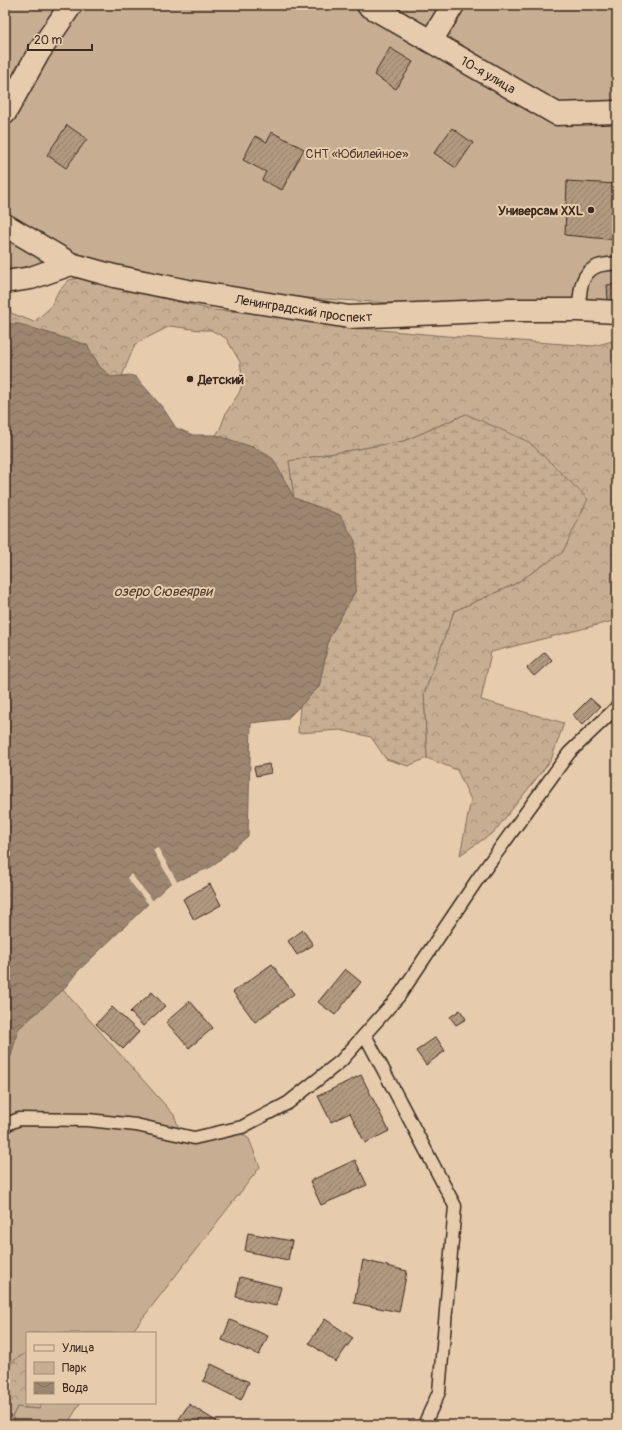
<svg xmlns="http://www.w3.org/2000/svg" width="622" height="1430" font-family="Pangolin,sans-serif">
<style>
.green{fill:#c7ae93;stroke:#816c58}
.forest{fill:url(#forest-crowns);stroke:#816c58}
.wetland{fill:url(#wetland-marsh);stroke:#816c58}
.water{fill:url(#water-waves);stroke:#75614f}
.pier{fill:#e6cbad}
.building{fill:url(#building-hatch);stroke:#3b2a1e}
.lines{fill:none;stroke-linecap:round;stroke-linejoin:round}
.lane-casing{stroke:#3b2a1e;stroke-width:15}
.street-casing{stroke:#3b2a1e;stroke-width:25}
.secondary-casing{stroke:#3b2a1e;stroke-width:25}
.lane{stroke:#e6cbad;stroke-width:12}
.street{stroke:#e6cbad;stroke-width:22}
.secondary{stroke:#e6cbad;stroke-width:22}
.poi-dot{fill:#3b2a1e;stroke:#e6cbad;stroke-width:1.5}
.labels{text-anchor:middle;stroke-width:4;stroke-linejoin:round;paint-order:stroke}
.street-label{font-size:13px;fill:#3b2a1e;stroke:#e6cbad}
.park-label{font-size:13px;fill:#503e30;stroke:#e6cbad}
.poi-label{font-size:13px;font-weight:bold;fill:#3b2a1e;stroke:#e6cbad;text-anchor:end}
.water-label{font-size:14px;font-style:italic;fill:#4e3c2e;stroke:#e6cbad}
</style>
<defs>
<pattern id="forest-crowns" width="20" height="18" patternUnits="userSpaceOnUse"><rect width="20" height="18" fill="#c7ae93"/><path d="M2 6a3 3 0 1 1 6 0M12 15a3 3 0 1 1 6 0" fill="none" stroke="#a38e77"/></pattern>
<pattern id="wetland-marsh" width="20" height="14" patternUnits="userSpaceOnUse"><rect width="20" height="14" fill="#c7ae93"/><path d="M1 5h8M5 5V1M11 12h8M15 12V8" fill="none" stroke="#a38e77"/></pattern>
<pattern id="water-waves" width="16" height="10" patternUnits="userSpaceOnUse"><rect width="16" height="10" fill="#9c866f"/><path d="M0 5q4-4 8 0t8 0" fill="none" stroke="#806e5b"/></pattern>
<pattern id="building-hatch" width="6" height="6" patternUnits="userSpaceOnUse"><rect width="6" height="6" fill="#b29980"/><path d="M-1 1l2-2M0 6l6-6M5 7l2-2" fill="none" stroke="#927d68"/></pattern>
</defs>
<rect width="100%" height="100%" fill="#e6cbad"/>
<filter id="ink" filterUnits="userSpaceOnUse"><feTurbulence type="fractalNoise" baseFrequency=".025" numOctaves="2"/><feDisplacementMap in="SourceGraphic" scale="8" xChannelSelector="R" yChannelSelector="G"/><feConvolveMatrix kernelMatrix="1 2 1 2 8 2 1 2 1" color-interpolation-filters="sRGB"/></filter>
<g filter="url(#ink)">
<g class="green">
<path d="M 5,5 L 617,5 L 617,312 L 509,310 L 188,291 L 71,264 L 5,279 Z"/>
<path d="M 63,990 L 174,1115 L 179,1128 L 195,1134 L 230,1125 L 249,1139 L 260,1167 L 131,1333 L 27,1333 L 27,1352 L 5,1366 L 5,1059 L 11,1056 L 18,1029 Z"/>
<path d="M 42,1403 L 80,1403 L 67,1425 L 17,1425 L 12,1417 L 17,1407 L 39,1409 Z"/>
</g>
<g class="forest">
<path d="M 79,278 L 213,310 L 275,314 L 349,327 L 446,336 L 593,346 L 617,340 L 617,620 L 491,652 L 481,700 L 564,723 L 551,760 L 494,832 L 460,855 L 471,800 L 457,770 L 427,758 L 424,694 L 454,611 L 515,584 L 466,414 L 404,441 L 289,461 L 294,498 L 273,459 L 258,449 L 216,435 L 220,429 L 226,413 L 239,393 L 243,382 L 240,362 L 226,338 L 211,330 L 200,330 L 170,326 L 135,344 L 122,376 L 111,377 L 100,367 L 87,345 L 19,324 L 5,324 L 5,298 L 10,304 L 11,313 L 34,322 L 50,308 L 58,292 L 69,280 Z"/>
<path d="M 27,1352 L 27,1403 L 42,1403 L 39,1409 L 17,1407 L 12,1417 L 17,1425 L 5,1425 L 5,1366 Z"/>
</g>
<path class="wetland" d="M 466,414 L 529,442 L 588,499 L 563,552 L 515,584 L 454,611 L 424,694 L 427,758 L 408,766 L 386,759 L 371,737 L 340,730 L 298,733 L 300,705 L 319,687 L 329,638 L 356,590 L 340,515 L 294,498 L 289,461 L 404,441 Z"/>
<path class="water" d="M 5,324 L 19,324 L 87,345 L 100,367 L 111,377 L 130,375 L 136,377 L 163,408 L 176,428 L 193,435 L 216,435 L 258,449 L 273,459 L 294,498 L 340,515 L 355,541 L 356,590 L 329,638 L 319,687 L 287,719 L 251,723 L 248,836 L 211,867 L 169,884 L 77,972 L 63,990 L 18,1029 L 11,1056 L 5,1059 Z"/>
<g class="pier">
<path d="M 158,848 L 178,883 L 173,885 L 153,850 Z"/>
<path d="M 131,874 L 154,902 L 150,906 L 127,878 Z"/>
</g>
<g class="building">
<path d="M 390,48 L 413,62 L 396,89 L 374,75 Z"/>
<path d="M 67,125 L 87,139 L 66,168 L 47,155 Z"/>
<path d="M 452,128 L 473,143 L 456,168 L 434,153 Z"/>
<path d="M 272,132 L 304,149 L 282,190 L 262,180 L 266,172 L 243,160 L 255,136 L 267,142 Z"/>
<path d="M 567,181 L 617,184 L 617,240 L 565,235 Z"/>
<path d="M 617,284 L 617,300 L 608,300 L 607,285 Z"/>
<path d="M 545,652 L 552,660 L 534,676 L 527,668 Z"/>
<path d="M 590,698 L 600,707 L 582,725 L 573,715 Z"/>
<path d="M 269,764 L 271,773 L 256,776 L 254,767 Z"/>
<path d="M 210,884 L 221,905 L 194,920 L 183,899 Z"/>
<path d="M 303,930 L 313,945 L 297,955 L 288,941 Z"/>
<path d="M 272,964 L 294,994 L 255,1022 L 233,992 Z"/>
<path d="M 345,969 L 361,982 L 335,1015 L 318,1002 Z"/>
<path d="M 152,992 L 165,1006 L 143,1026 L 130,1012 Z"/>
<path d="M 190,1001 L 213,1028 L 189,1048 L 166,1022 Z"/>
<path d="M 112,1007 L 139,1032 L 123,1049 L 96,1024 Z"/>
<path d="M 460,1010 L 466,1019 L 456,1025 L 450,1017 Z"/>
<path d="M 436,1037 L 445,1051 L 426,1065 L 416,1051 Z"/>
<path d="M 361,1075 L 389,1131 L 365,1143 L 350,1113 L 331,1122 L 318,1096 Z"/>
<path d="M 355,1160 L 367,1185 L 321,1205 L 310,1181 Z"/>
<path d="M 248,1233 L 292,1241 L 288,1260 L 245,1251 Z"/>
<path d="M 363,1260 L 407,1271 L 399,1312 L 354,1303 Z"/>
<path d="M 240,1277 L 281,1287 L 276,1306 L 236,1297 Z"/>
<path d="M 325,1319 L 353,1338 L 336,1362 L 309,1343 Z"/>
<path d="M 230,1320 L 268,1336 L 259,1355 L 222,1340 Z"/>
<path d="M 211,1364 L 249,1382 L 241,1400 L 203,1381 Z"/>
<path d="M 189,1404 L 222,1425 L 189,1425 L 179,1419 Z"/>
</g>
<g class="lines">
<g class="lane-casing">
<g id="lane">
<path d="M 579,310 C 580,293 579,273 598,266 C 604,264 611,264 617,263"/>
<path d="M 365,1035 L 455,1206 L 439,1392 L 424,1425"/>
<path d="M 5,1125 L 19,1119 L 88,1120 L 136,1125 L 194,1138 L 242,1127 L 288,1103 L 341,1061 L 399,996 L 477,880 L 569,753 L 617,707"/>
</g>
</g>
<g class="street-casing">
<g id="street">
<path id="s1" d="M 368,5 L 557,114 L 617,112"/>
<path d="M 431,41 L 453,5"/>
<path d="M 5,113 L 39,52 L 71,5"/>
<path d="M 5,282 L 31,278 L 71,264"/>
</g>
</g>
<g class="secondary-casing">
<g id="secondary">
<path id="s2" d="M 5,225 L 71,264 L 114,276 L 188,291 L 349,317 L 509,310 L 579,310 L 617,312"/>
</g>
</g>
<use href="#lane" class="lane"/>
<use href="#street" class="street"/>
<use href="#secondary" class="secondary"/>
</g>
</g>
<g class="poi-dot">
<circle cx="591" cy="210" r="4"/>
<circle cx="190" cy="379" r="4"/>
</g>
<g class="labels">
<g class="street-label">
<text dy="5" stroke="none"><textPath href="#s1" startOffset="139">10-я улица</textPath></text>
<text dy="5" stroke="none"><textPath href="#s2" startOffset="314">Ленинградский проспект</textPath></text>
</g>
<g class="park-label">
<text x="357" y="158">СНТ «Юбилейное»</text>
</g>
<g class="poi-label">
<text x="583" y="215">Универсам XXL</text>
<text x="198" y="384" text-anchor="start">Детский</text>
</g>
<g class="water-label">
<text x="163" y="596">озеро Сювеярви</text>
</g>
</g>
<rect width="622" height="1430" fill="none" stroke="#e6cbad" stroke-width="20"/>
<rect x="10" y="10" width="602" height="1410" fill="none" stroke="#3b2a1e" stroke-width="1.5" filter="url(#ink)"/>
<rect x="26" y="1332" width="130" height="72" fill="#e6cbad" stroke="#a28b74"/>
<rect x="34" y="1345" width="20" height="6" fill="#e6cbad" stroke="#a28b74"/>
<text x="62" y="1352" font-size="12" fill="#3b2a1e">Улица</text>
<rect x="34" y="1362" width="20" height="12" fill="#c7ae93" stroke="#a28b74"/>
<text x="62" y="1372" font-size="12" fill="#3b2a1e">Парк</text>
<rect x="34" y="1382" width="20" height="12" fill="url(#water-waves)" stroke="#a28b74"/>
<text x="62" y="1392" font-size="12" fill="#3b2a1e">Вода</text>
<path d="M28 44v6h64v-6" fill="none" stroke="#3b2a1e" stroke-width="2"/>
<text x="34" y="44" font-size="12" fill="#3b2a1e" stroke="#e6cbad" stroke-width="3" paint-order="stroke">20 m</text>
</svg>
